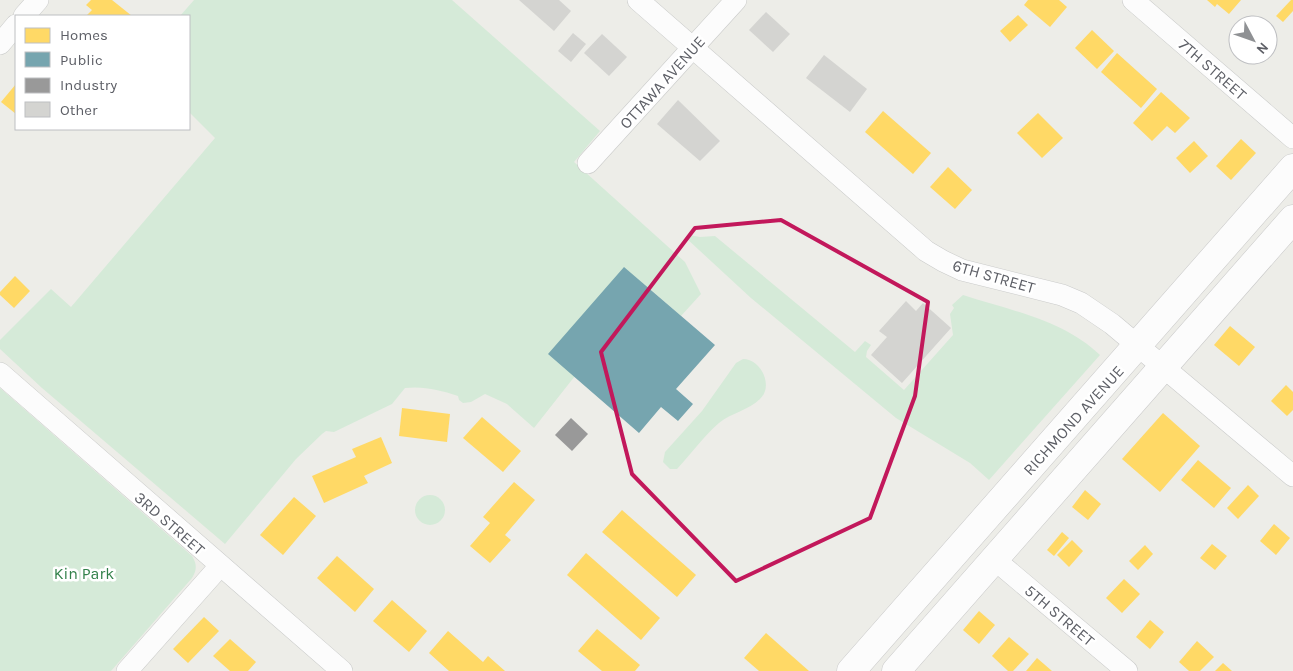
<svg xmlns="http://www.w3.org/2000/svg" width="1293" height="671" font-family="Karla,sans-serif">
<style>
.green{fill:#d5ead8}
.homes{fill:#ffd966}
.public{fill:#76a5af}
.industry{fill:#999}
.building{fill:#d4d4d1}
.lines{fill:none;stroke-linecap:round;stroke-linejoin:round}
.minor-casing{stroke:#cacbca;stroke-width:22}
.secondary-casing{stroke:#c9c9c9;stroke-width:29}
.minor{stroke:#fcfcfc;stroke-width:21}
.secondary{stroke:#fcfcfc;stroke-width:28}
.marked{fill:none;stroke:#c2185b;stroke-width:4;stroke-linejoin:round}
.labels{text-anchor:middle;stroke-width:5;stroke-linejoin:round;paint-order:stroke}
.street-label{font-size:16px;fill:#5d5f66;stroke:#fff}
.park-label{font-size:16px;fill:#32814a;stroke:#fff}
</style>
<rect width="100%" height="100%" fill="#edede8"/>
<g class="green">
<path d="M 194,0 L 452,0 L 600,131 L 574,162 L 685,262 L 701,294 L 681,316 L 650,289 L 571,381 L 534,428 L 507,404 L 485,394 L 471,402 L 463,403 L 459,400 L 458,396 C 440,390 424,386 405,388 L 392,404 L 334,432 L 326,431 L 322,434 L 296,459 L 225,544 L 42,388 L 0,349 L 0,340 L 51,289 L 71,307 L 215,138 L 189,112 L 189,16 L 180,16 Z"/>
<path d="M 689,235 L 700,237 L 715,236 L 855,352 L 865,341 L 871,345 L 867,351 L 866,357 L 904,390 L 953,335 L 950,314 L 954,308 L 952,305 L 963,295 C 1009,310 1064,320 1100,355 L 989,480 L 970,463 L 896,418 L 751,298 L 686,238 Z"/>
<path d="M 743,359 C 761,359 774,386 760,399 C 749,410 731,413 719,423 C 704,436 691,454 677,469 L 670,469 L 663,462 L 665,452 L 702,411 L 736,363 Z"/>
<path d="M 0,388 L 192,556 C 197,564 197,570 192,578 L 111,671 L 0,671 Z"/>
<circle cx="430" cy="510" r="15"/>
</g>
<g class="homes">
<path d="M 91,0 L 112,0 L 132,16 L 86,16 L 92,10 L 86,5 Z"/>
<path d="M 1028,0 L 1059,0 L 1067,7 L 1050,27 L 1024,5 Z"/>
<path d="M 1207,0 L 1241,0 L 1229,14 L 1217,4 L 1215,7 Z"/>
<path d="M 1291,0 L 1293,0 L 1293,11 L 1283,22 L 1276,16 Z"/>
<path d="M 1018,15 L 1028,25 L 1010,42 L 1000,31 Z"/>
<path d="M 1092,30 L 1114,51 L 1097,69 L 1075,48 Z"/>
<path d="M 1117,53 L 1157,89 L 1141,108 L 1101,72 Z"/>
<path d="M 16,84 L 16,114 L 1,102 Z"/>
<path d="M 1161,92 L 1190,118 L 1175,133 L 1167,126 L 1152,141 L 1133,123 Z"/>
<path d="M 883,111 L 931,153 L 913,174 L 865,132 Z"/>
<path d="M 1038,113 L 1063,138 L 1042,158 L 1017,133 Z"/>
<path d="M 1241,139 L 1256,153 L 1231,180 L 1216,166 Z"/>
<path d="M 1194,141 L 1208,156 L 1190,173 L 1176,158 Z"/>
<path d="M 948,167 L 972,190 L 955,209 L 930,187 Z"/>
<path d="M 15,276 L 30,291 L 14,308 L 0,295 L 0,292 Z"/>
<path d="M 1230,326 L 1255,347 L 1239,366 L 1214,345 Z"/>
<path d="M 1286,385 L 1293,392 L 1293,410 L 1287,416 L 1271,401 Z"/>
<path d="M 402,408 L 450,414 L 447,442 L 399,436 Z"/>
<path d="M 1163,413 L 1200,446 L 1160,492 L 1122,459 Z"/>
<path d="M 482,417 L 521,451 L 503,472 L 463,438 Z"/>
<path d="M 381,437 L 392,463 L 364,476 L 368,483 L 324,503 L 312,476 L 356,457 L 352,449 Z"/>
<path d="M 1198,460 L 1231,488 L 1214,508 L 1181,480 Z"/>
<path d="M 514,482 L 535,500 L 505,535 L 511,540 L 490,563 L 470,546 L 490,523 L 483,517 Z"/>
<path d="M 1248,485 L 1259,496 L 1238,519 L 1227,508 Z"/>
<path d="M 1085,490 L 1101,504 L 1088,520 L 1072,507 Z"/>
<path d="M 294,497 L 316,516 L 283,555 L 260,535 Z"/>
<path d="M 622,510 L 696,575 L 677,597 L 602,532 Z"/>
<path d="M 1274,524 L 1290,538 L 1276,555 L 1260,541 Z"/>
<path d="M 1062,532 L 1069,538 L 1054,556 L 1047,550 Z"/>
<path d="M 1072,540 L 1083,551 L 1069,567 L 1057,555 Z"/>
<path d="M 1212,544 L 1227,556 L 1215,570 L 1200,558 Z"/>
<path d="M 1145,545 L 1153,554 L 1138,570 L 1129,561 Z"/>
<path d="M 586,553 L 660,618 L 641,640 L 567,575 Z"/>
<path d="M 337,556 L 374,589 L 355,612 L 317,578 Z"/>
<path d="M 1124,579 L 1140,594 L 1122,613 L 1106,598 Z"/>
<path d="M 392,600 L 427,631 L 409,652 L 373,621 Z"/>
<path d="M 979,611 L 995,625 L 979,644 L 963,630 Z"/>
<path d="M 204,617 L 219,631 L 188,663 L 173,649 Z"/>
<path d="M 1150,620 L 1164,632 L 1150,649 L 1136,637 Z"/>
<path d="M 597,629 L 640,665 L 635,671 L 602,671 L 578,651 Z"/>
<path d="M 448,631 L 483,662 L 488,656 L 505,671 L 449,671 L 429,653 Z"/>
<path d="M 766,633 L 809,671 L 759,671 L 744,658 Z"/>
<path d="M 1009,637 L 1029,654 L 1013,671 L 1008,671 L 992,656 Z"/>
<path d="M 230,639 L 256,662 L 248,671 L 230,671 L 213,656 Z"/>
<path d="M 1197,641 L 1214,657 L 1200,671 L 1189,671 L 1179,662 Z"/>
<path d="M 1037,658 L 1052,671 L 1026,671 Z"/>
<path d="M 1223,663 L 1232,671 L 1215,671 Z"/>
</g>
<path class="public" d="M 624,267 L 715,345 L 676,389 L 693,404 L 678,421 L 661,407 L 639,433 L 548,354 Z"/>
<path class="industry" d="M 571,418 L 588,434 L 572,451 L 555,435 Z"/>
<g class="building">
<path d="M 519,0 L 559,0 L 571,11 L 554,31 Z"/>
<path d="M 766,12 L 790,34 L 773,52 L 749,30 Z"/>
<path d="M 573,33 L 586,44 L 571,62 L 558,51 Z"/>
<path d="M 602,34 L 627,57 L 609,76 L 584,53 Z"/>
<path d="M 824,55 L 867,89 L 850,112 L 806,78 Z"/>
<path d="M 678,100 L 720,141 L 700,161 L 657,124 Z"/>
<path d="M 906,301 L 916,311 L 923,303 L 951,328 L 902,383 L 871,355 L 887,337 L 879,331 Z"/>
</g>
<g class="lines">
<g class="minor-casing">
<g id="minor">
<path d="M 638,0 L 926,251 L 943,261 L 962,270 L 1062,295 L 1081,303 L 1112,324 L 1293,476"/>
<path d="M 1133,0 L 1293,138"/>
<path d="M 24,16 L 38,0"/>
<path d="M 0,44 L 16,25"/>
<path d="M 588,163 L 736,0"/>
<path d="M 0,373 L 342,671"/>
<path d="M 994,559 L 1127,671"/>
<path d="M 127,671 L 220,566"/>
</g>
</g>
<g class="secondary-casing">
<g id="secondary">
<path d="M 851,671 L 1293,168"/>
<path d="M 896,671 L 1293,219"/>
</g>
</g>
<use href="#minor" class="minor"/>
<use href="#secondary" class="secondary"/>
</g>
<path class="marked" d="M 781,220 L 928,302 L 915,396 L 870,518 L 736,581 L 632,474 L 601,352 L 695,228 Z"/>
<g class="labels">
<g class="street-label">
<text transform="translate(1213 69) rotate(41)" y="6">7TH STREET</text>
<text transform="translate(662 82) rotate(-48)" y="6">OTTAWA AVENUE</text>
<text transform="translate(994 276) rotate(16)" y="6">6TH STREET</text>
<text transform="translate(1073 420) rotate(-48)" y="6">RICHMOND AVENUE</text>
<text transform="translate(170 523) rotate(41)" y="6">3RD STREET</text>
<text transform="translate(1060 615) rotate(40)" y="6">5TH STREET</text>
</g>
<g class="park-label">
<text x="84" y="579">Kin Park</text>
</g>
</g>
<rect x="15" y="15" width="175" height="115" fill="#ffffff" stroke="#bebfc2"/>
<rect x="25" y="28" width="25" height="15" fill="#ffd966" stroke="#bebfc2"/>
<text x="60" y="40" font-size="15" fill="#5d5f66">Homes</text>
<rect x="25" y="52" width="25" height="15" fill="#76a5af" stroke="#bebfc2"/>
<text x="60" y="65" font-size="15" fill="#5d5f66">Public</text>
<rect x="25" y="78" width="25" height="15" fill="#999999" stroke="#bebfc2"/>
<text x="60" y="90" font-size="15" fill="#5d5f66">Industry</text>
<rect x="25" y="102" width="25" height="15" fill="#d4d4d1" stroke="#bebfc2"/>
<text x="60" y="115" font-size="15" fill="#5d5f66">Other</text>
<g transform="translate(1253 40) rotate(131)"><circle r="24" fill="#ffffff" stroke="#bebfc2"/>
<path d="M0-4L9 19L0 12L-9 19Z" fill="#8f9194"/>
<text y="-8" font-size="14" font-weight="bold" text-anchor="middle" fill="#5d5f66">N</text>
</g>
</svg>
